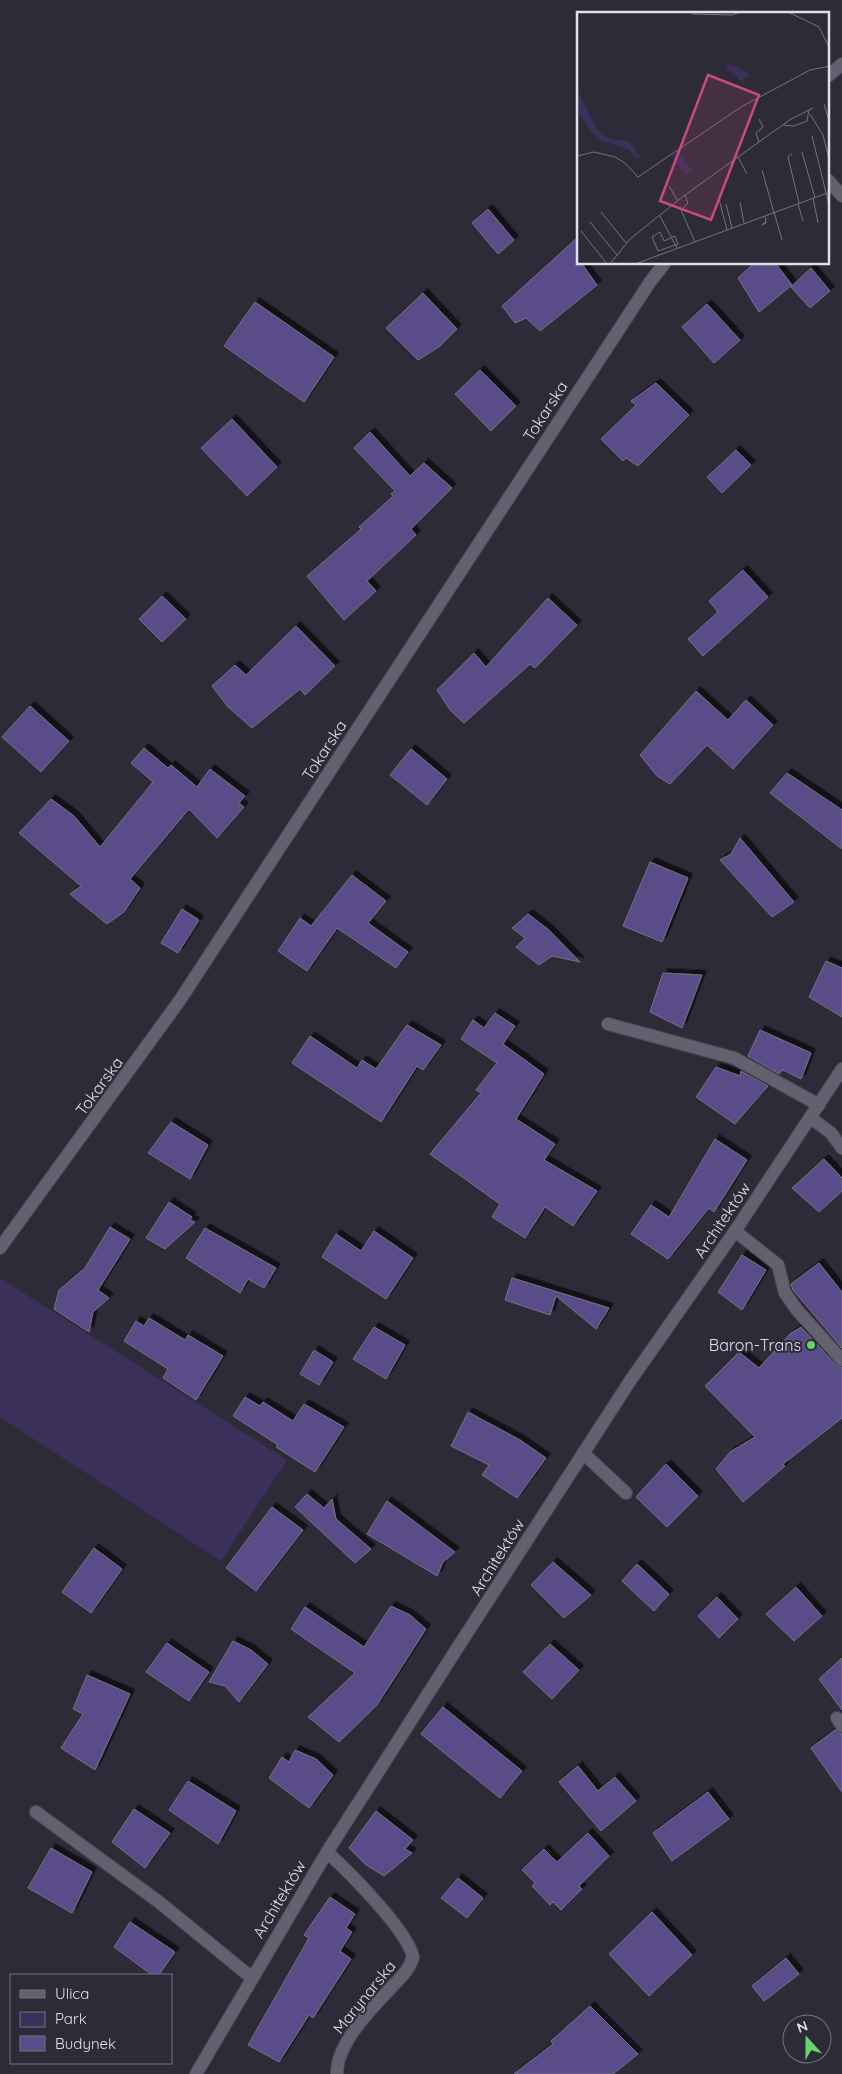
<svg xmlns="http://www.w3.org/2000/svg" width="842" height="2074" font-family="Quicksand,sans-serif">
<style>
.green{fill:#3a3059}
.building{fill:#5a4c89;stroke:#747281;filter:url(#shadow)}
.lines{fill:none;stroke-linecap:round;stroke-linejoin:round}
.minor-casing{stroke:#4b4953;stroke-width:14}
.minor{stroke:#636170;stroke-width:12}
.poi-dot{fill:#67d466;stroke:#2e2b38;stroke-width:2}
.labels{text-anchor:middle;stroke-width:4;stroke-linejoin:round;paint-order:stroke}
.street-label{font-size:16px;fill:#e0dee7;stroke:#2e2b38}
.poi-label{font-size:16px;fill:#e0dee7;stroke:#2e2b38;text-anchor:end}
.inset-road{fill:none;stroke:#75737e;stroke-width:1}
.view{fill:#ca4a7e;fill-opacity:0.15;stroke:#ca4a7e;stroke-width:2.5}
.inset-edge{fill:none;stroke:#e0dee7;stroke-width:2.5}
</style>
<defs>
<filter id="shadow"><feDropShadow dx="4.5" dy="-4.5" stdDeviation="0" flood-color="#0009"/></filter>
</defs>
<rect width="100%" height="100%" fill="#2e2b38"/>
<path class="green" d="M 0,1278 L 287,1460 L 221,1561 L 0,1417 Z"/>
<g class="building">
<path d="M 488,209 L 514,240 L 498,254 L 472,223 Z"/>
<path d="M 578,237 L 578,264 L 582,264 L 597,285 L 540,331 L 526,318 L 515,323 L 502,306 Z"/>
<path d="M 753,264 L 776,264 L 792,285 L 759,312 L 738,278 Z"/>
<path d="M 811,268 L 830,291 L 810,308 L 791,287 Z"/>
<path d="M 423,293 L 457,329 L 439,347 L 418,360 L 386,328 Z"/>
<path d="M 255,302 L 334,357 L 304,402 L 224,346 Z"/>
<path d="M 707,304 L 740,340 L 714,363 L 682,327 Z"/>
<path d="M 480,370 L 516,406 L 491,431 L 455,394 Z"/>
<path d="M 656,383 L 689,415 L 638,466 L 626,458 L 623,461 L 601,439 L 636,405 L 631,401 Z"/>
<path d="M 232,419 L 277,467 L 247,496 L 201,448 Z"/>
<path d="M 370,432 L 410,476 L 424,463 L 452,488 L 411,529 L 416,535 L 367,581 L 376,591 L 344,620 L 307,576 L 361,529 L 359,527 L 393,496 L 391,494 L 395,491 L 354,448 Z"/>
<path d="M 736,450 L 751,465 L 722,493 L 707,477 Z"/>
<path d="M 743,570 L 768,597 L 703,656 L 688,639 L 718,612 L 709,601 Z"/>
<path d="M 162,596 L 186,619 L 162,642 L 139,619 Z"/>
<path d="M 548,598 L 577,625 L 535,668 L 530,664 L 464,723 L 450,710 L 437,690 L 474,653 L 486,667 Z"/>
<path d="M 296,626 L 335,666 L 305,695 L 300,689 L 252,728 L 228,707 L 212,686 L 235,665 L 246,675 Z"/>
<path d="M 696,691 L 728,720 L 746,700 L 773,725 L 733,769 L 707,745 L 670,784 L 657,776 L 640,755 Z"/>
<path d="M 30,706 L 69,741 L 41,772 L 2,737 Z"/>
<path d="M 144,748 L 168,768 L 171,765 L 197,787 L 210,769 L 245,796 L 239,803 L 244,807 L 217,838 L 189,809 L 130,879 L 140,888 L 124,912 L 107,924 L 70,894 L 81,886 L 19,833 L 51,799 L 74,816 L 100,847 L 153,782 L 131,763 Z"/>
<path d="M 411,749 L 447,779 L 427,805 L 390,775 Z"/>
<path d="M 787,773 L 842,810 L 842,849 L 770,793 Z"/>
<path d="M 740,838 L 794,902 L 772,917 L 720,860 L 731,854 Z"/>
<path d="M 650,862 L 688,878 L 662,942 L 623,926 Z"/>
<path d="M 352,875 L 386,901 L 368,923 L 408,952 L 396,968 L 337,928 L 307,971 L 278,951 L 300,918 L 311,926 Z"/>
<path d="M 182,909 L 199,920 L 178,953 L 161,943 Z"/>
<path d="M 528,914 L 549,930 L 580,962 L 552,956 L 539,965 L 516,947 L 525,938 L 512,928 Z"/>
<path d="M 826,961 L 842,968 L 842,1017 L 809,997 Z"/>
<path d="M 663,973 L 702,975 L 682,1028 L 650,1012 Z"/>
<path d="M 495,1013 L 515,1026 L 503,1044 L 544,1074 L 516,1119 L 555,1144 L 544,1160 L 597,1191 L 573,1226 L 545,1207 L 525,1238 L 492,1217 L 500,1204 L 430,1154 L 481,1093 L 476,1090 L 497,1063 L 461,1039 L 473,1020 L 484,1028 Z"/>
<path d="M 407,1025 L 441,1045 L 423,1070 L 417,1066 L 381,1122 L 292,1063 L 310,1036 L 357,1068 L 362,1060 L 376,1069 Z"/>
<path d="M 760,1030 L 811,1053 L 801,1079 L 783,1070 L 779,1074 L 748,1056 Z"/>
<path d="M 716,1067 L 740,1076 L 741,1071 L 768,1086 L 735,1124 L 696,1097 Z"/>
<path d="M 171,1122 L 208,1145 L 190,1179 L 148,1153 Z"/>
<path d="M 715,1139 L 747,1160 L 714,1212 L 709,1208 L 668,1259 L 631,1234 L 651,1205 L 669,1217 Z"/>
<path d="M 824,1159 L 842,1178 L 842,1191 L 819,1212 L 792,1188 Z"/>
<path d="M 169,1202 L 192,1217 L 190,1220 L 195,1222 L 165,1249 L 146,1238 Z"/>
<path d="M 110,1227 L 130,1239 L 98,1290 L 109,1298 L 93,1312 L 89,1332 L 54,1309 L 59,1290 L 85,1268 Z"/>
<path d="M 205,1228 L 276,1268 L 264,1288 L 248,1279 L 240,1293 L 186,1258 Z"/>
<path d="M 374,1231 L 413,1258 L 386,1299 L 322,1257 L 336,1234 L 361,1251 Z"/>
<path d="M 742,1255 L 766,1270 L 742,1310 L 718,1292 Z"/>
<path d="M 819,1263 L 842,1292 L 842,1348 L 793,1290 L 791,1284 Z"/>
<path d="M 512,1278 L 548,1289 L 609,1308 L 596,1329 L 556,1296 L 550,1315 L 505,1300 Z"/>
<path d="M 149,1318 L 185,1340 L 188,1335 L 223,1356 L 196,1400 L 163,1378 L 168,1369 L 124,1341 L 136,1321 L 144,1326 Z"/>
<path d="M 374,1327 L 405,1345 L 386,1379 L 353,1359 Z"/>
<path d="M 801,1327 L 836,1365 L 842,1368 L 842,1418 L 783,1464 L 785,1466 L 743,1502 L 716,1469 L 730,1452 L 755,1437 L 705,1386 L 739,1352 L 759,1368 L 790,1334 Z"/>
<path d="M 314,1350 L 333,1362 L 319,1385 L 300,1374 Z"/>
<path d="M 245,1397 L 260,1406 L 263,1402 L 293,1421 L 304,1404 L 344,1427 L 315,1472 L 276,1447 L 278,1445 L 233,1416 Z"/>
<path d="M 468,1412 L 520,1440 L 546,1458 L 517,1498 L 482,1475 L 489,1465 L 451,1446 Z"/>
<path d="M 666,1464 L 698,1496 L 667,1527 L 636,1497 Z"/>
<path d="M 307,1494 L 324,1508 L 332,1499 L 336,1519 L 371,1549 L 355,1563 L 295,1507 Z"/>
<path d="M 387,1501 L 455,1552 L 443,1562 L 437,1576 L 367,1534 Z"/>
<path d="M 272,1507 L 303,1530 L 256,1591 L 226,1568 Z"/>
<path d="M 94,1548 L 122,1569 L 91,1613 L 62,1592 Z"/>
<path d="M 553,1562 L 591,1595 L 564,1618 L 531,1585 Z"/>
<path d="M 637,1564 L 669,1594 L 654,1611 L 622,1581 Z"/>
<path d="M 796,1587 L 822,1616 L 794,1641 L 766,1614 Z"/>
<path d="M 717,1597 L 738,1619 L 719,1638 L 698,1616 Z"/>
<path d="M 391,1606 L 410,1615 L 426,1629 L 377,1705 L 339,1742 L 308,1717 L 355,1673 L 291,1629 L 305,1607 L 364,1647 Z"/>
<path d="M 233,1641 L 251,1650 L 268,1664 L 239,1702 L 225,1686 L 209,1682 Z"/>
<path d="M 167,1643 L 209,1672 L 189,1701 L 146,1672 Z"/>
<path d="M 550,1644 L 579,1670 L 552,1699 L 523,1672 Z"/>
<path d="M 842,1658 L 842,1710 L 819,1679 Z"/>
<path d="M 87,1675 L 130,1694 L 95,1770 L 61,1748 L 83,1714 L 73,1709 Z"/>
<path d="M 443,1707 L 522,1771 L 500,1798 L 421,1734 Z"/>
<path d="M 835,1730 L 842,1734 L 842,1792 L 811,1748 Z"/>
<path d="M 295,1750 L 316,1759 L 333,1775 L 309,1808 L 269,1778 L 282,1757 L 289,1762 Z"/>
<path d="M 578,1766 L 598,1791 L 615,1777 L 636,1801 L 601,1831 L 559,1782 Z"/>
<path d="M 188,1781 L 236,1811 L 218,1844 L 169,1810 Z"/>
<path d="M 708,1792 L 729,1819 L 672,1861 L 653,1833 Z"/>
<path d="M 134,1809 L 170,1833 L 145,1868 L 112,1842 Z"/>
<path d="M 376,1811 L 413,1840 L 405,1849 L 412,1853 L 384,1876 L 366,1865 L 349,1848 Z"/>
<path d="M 588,1833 L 609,1856 L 579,1886 L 582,1889 L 561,1910 L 553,1902 L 550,1905 L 532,1886 L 535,1883 L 522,1870 L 544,1849 L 557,1862 Z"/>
<path d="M 51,1848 L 92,1872 L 72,1913 L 28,1888 Z"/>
<path d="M 458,1878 L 483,1898 L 467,1918 L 441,1898 Z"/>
<path d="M 330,1897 L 355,1914 L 346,1928 L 352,1932 L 340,1951 L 351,1959 L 313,2018 L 309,2015 L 279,2062 L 248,2045 L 309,1938 L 304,1935 Z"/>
<path d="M 652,1912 L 692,1955 L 649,1996 L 609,1954 Z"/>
<path d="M 130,1922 L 175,1952 L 159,1975 L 152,1975 L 114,1947 Z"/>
<path d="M 786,1958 L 799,1974 L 764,2001 L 752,1986 Z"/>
<path d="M 590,2006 L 638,2054 L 613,2074 L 514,2074 L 553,2044 L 551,2041 Z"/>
</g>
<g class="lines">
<g class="minor-casing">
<g id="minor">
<path d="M 828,76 L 842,64"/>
<path d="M 828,180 L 842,196"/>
<path d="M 608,1024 L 734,1058 L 819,1105"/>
<path d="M 811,1118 L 831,1133 L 842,1148"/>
<path d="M 735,1231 L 778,1265 L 785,1293 L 797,1310 L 842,1360"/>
<path d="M 0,1248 L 180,1000 L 650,282 L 664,264"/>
<path d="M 583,1453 L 626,1493"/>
<path d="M 837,1718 L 842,1726"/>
<path d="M 36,1812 L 159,1902 L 252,1978"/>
<path d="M 327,1852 C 348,1871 408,1931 413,1957 C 409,1971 398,1980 388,1991 C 369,2011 336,2045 337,2074"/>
<path d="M 196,2074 L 327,1852 L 458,1647 L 630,1381 L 735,1231 L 842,1069"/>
</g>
</g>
<use href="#minor" class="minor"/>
</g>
<circle class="poi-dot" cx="811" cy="1345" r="5"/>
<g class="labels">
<g class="street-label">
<text transform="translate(545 411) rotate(-57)" y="6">Tokarska</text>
<text transform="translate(324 750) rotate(-57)" y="6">Tokarska</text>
<text transform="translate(99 1086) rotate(-54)" y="6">Tokarska</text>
<text transform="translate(722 1220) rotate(-56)" y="6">Architektów</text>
<text transform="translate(497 1557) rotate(-58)" y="6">Architektów</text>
<text transform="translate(279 1899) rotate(-59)" y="6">Architektów</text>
<text transform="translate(364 1997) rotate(-51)" y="6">Marynarska</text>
</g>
<g class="poi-label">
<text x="801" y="1351">Baron-Trans</text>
</g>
</g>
<g transform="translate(577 12)">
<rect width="252" height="252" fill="#2e2b38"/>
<path d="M 152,52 L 168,59 L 174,64 L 166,66 L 167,72 L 151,57 L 149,53 ZM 0,77 L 21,119 L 31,126 L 52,130 L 64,145 L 60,147 L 51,137 L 25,129 L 16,122 L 0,98 ZM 101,140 L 115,158 L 109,163 L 95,144 Z" fill="#3a3059"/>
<path class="inset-road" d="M 211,0 L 242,15 L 253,37M 115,2 L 155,3 L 163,0M 247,92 L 253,112M 233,102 L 246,123 L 253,151M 206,113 L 217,114 L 230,109 L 232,98M 235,124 L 253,197M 182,130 L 179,121 L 186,115 L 182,107M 225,140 L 238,186M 215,142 L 211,145 L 222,191M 0,144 L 17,140 L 38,145 L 48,151 L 61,165 L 164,95 L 233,58 L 253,54M 161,145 L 170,162M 185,158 L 197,201M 92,174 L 101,189M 108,183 L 111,191 L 104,198 L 118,230M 236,186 L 241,211M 142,187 L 150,218M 163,190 L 167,211M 149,192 L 155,216M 221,192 L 226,209M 24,200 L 49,231M 197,200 L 205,228M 83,204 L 100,236M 188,204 L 189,210 L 189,211 L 185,213 L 189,209M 13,210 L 40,243M 4,219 L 30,252M 83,220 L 87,229 L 98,224 L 101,232 L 81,239 L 75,225 ZM 33,252 L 53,227 L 108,183 L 214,107 L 236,96M 58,252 L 253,180"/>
<path class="view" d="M 131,63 L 182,83 L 134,208 L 83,189 Z"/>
<rect width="252" height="252" class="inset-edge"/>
</g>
<rect x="10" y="1974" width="162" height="90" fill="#2e2b38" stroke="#75737e"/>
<rect x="20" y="1990" width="25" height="8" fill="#636170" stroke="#75737e"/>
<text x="55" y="1999" font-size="15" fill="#e0dee7">Ulica</text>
<rect x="20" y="2012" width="25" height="15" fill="#3a3059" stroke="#75737e"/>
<text x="55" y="2024" font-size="15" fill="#e0dee7">Park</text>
<rect x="20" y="2036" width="25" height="15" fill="#5a4c89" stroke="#75737e"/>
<text x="55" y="2049" font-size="15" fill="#e0dee7">Budynek</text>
<g transform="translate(807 2039) rotate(339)"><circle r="24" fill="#2e2b38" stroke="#75737e"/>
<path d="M0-4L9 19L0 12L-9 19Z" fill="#67d466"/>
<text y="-8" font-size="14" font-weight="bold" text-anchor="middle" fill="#e0dee7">N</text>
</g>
</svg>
